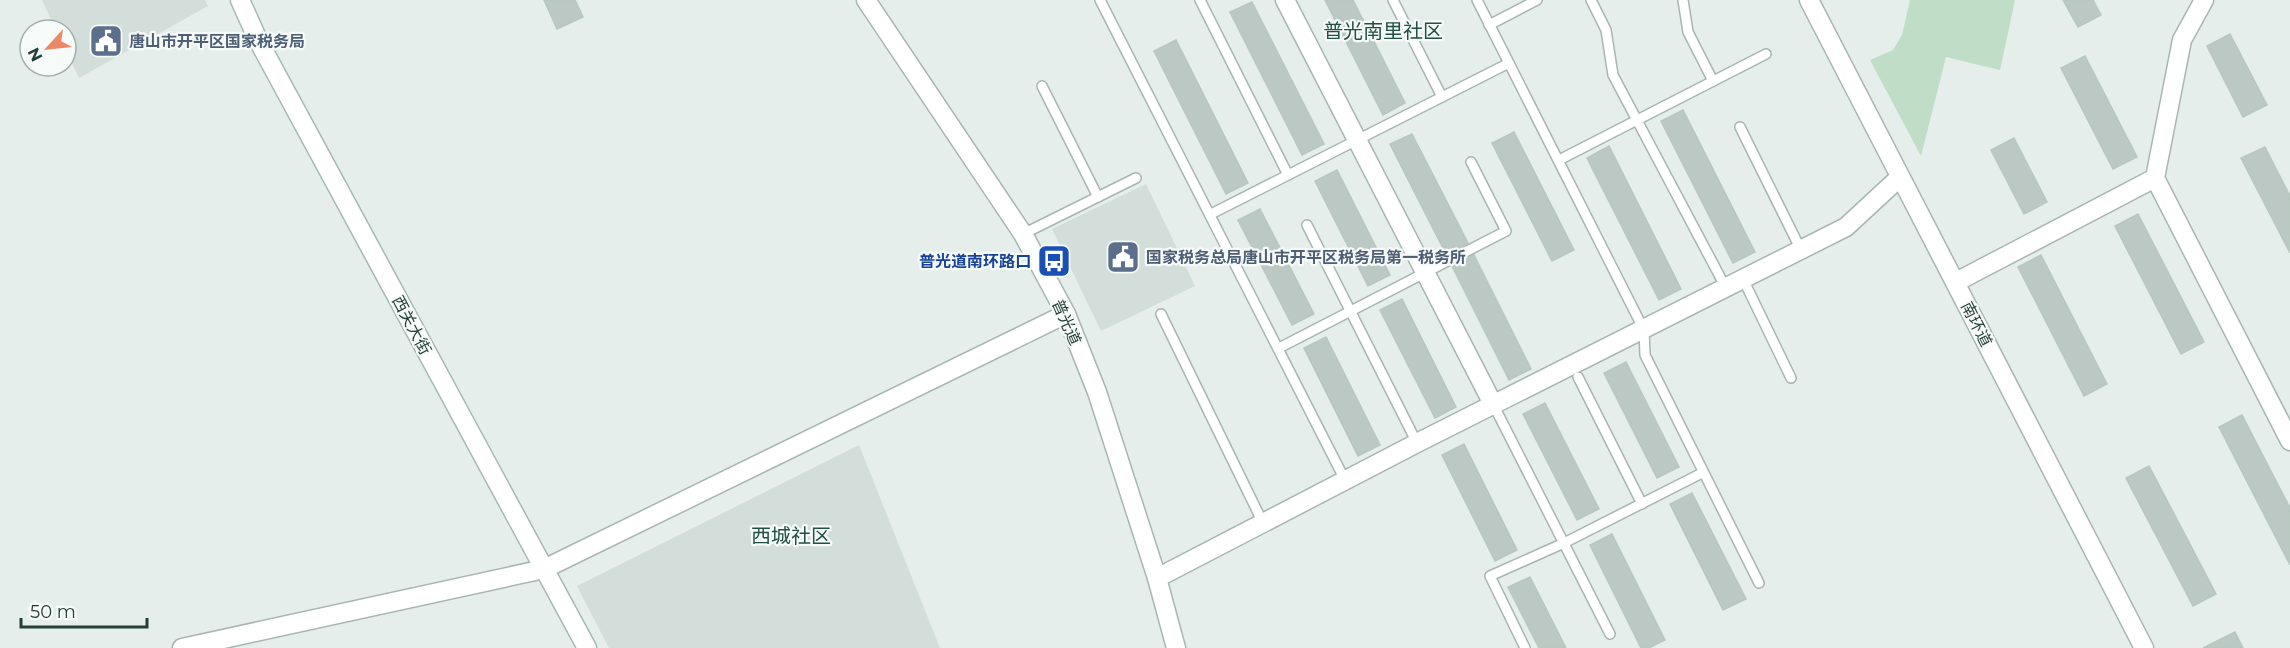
<svg xmlns="http://www.w3.org/2000/svg" width="2290" height="648" font-family="Montserrat,'Noto Sans SC',sans-serif">
<style>
.built{fill:#d3ddd9}
.green{fill:#c0ddc8}
.building{fill:#bbc8c3;stroke:#b8c7c1;stroke-width:1.5}
.lines{fill:none;stroke-linecap:round;stroke-linejoin:round}
.service-casing{stroke:#a8b6b1;stroke-width:12}
.minor-casing{stroke:#a8b6b1;stroke-width:21}
.tertiary-casing{stroke:#a8b6b1;stroke-width:21}
.secondary-casing{stroke:#a4b9b2;stroke-width:21}
.service{stroke:#fff;stroke-width:9}
.minor{stroke:#fff;stroke-width:18}
.tertiary{stroke:#fff;stroke-width:18}
.secondary{stroke:#fff;stroke-width:18}
.labels{text-anchor:middle;stroke-width:4.5;stroke-linejoin:round;paint-order:stroke}
.service-label{font-size:16px;font-weight:bold;fill:#4e5e75;stroke:#f6faf8;text-anchor:start}
.transit-label{font-size:16px;font-weight:bold;fill:#164399;stroke:#f6faf8;text-anchor:end}
.street-label{font-size:16px;fill:#253f38;stroke:#f6faf8}
.quarter-label{font-size:20px;fill:#225045;stroke:#f6faf8}
</style>
<rect width="100%" height="100%" fill="#e5eeea"/>
<g class="built">
<path d="M 42,0 L 205,0 L 208,6 L 79,78 L 66,51 L 66,30 L 56,30 Z"/>
<path d="M 1146,184 L 1195,286 L 1101,331 L 1052,229 Z"/>
<path d="M 859,445 L 940,648 L 609,648 L 577,586 Z"/>
</g>
<path class="green" d="M 1910,0 L 2015,0 L 2000,70 L 1946,57 L 1921,156 L 1870,60 L 1893,50 L 1902,35 Z"/>
<g class="building">
<path d="M 544,0 L 575,0 L 583,17 L 557,29 Z"/>
<path d="M 1325,0 L 1353,0 L 1405,103 L 1383,115 Z"/>
<path d="M 2063,0 L 2093,0 L 2101,15 L 2078,27 Z"/>
<path d="M 1252,2 L 1324,144 L 1302,155 L 1230,12 Z"/>
<path d="M 2230,34 L 2267,105 L 2243,117 L 2207,46 Z"/>
<path d="M 1176,40 L 1248,183 L 1226,194 L 1154,51 Z"/>
<path d="M 2085,56 L 2137,157 L 2113,169 L 2061,68 Z"/>
<path d="M 1683,110 L 1755,252 L 1733,263 L 1661,121 Z"/>
<path d="M 1514,132 L 1574,250 L 1552,261 L 1492,143 Z"/>
<path d="M 1412,134 L 1468,243 L 1446,254 L 1390,144 Z"/>
<path d="M 2014,138 L 2047,202 L 2024,214 L 1991,150 Z"/>
<path d="M 1609,146 L 1681,289 L 1659,300 L 1587,158 Z"/>
<path d="M 2265,147 L 2290,196 L 2290,253 L 2241,158 Z"/>
<path d="M 1337,170 L 1390,275 L 1368,286 L 1315,181 Z"/>
<path d="M 1260,209 L 1314,314 L 1292,325 L 1238,220 Z"/>
<path d="M 2138,214 L 2204,342 L 2181,354 L 2115,226 Z"/>
<path d="M 1474,255 L 1531,369 L 1509,380 L 1452,266 Z"/>
<path d="M 2041,255 L 2107,384 L 2084,396 L 2018,267 Z"/>
<path d="M 1402,299 L 1456,407 L 1435,418 L 1380,310 Z"/>
<path d="M 1326,337 L 1380,445 L 1358,456 L 1304,348 Z"/>
<path d="M 1626,362 L 1679,467 L 1657,478 L 1604,373 Z"/>
<path d="M 1545,403 L 1599,509 L 1577,520 L 1523,414 Z"/>
<path d="M 2242,415 L 2290,508 L 2290,565 L 2219,427 Z"/>
<path d="M 1464,444 L 1517,550 L 1495,561 L 1442,455 Z"/>
<path d="M 2149,466 L 2216,594 L 2193,606 L 2126,478 Z"/>
<path d="M 1692,493 L 1746,599 L 1723,610 L 1670,504 Z"/>
<path d="M 1612,534 L 1665,640 L 1649,648 L 1641,648 L 1590,545 Z"/>
<path d="M 1530,577 L 1566,648 L 1539,648 L 1508,587 Z"/>
<path d="M 2235,632 L 2243,648 L 2203,648 Z"/>
</g>
<g class="lines">
<g class="service-casing">
<g id="service">
<path d="M 1100,0 L 1345,480"/>
<path d="M 1200,0 L 1288,175"/>
<path d="M 1393,0 L 1442,97"/>
<path d="M 1477,0 L 1644,330 L 1645,355 L 1759,583"/>
<path d="M 1591,0 L 1606,30 L 1613,75 L 1726,288"/>
<path d="M 1683,0 L 1688,32 L 1713,81"/>
<path d="M 1489,25 L 1537,0"/>
<path d="M 1042,86 L 1098,197"/>
<path d="M 1740,127 L 1801,250"/>
<path d="M 1559,160 L 1766,54"/>
<path d="M 1211,214 L 1509,63"/>
<path d="M 1307,225 L 1417,443"/>
<path d="M 1023,234 L 1136,178"/>
<path d="M 1743,279 L 1791,378"/>
<path d="M 1161,314 L 1263,523"/>
<path d="M 1279,348 L 1506,231 L 1471,162"/>
<path d="M 1578,377 L 1642,504"/>
<path d="M 1494,406 L 1610,634"/>
<path d="M 1525,648 L 1490,576 L 1564,543 L 1702,473"/>
</g>
</g>
<g class="minor-casing">
<g id="minor">
<path d="M 1285,0 L 1494,406"/>
<path d="M 2204,0 L 2182,40 L 2155,178 L 2290,441"/>
<path d="M 1956,282 L 2155,178"/>
<path d="M 1157,578 L 1417,443 L 1846,227 L 1900,177"/>
</g>
</g>
<g class="tertiary-casing">
<g id="tertiary">
<path d="M 866,0 L 1023,234 L 1066,314 L 1097,392 L 1157,578 L 1176,648"/>
<path d="M 1809,0 L 2144,648"/>
<path d="M 182,648 L 544,569 L 1066,314"/>
</g>
</g>
<g class="secondary-casing">
<path id="secondary" d="M 240,0 L 259,42 L 587,648"/>
</g>
<use href="#service" class="service"/>
<use href="#minor" class="minor"/>
<use href="#tertiary" class="tertiary"/>
<use href="#secondary" class="secondary"/>
</g>
<defs>
<g id="civic-square" transform="scale(1.725)"><rect x="-9" y="-9" width="18" height="18" rx="4" fill="#5c6f8a" stroke="#f6faf8"/><path d="M-.6-6.5H3V-4.5H.6V-3L4-1V1h2V6H-6V1h2V-1L-.6-3ZM-1.2 2.5V6h2.4V2.5Z" fill="#fff"/></g>
<g id="bus-square" transform="scale(1.725)"><rect x="-9" y="-9" width="18" height="18" rx="4" fill="#1a4fb4" stroke="#f6faf8"/><path d="M-5-6H5V4H4V6H2V4H-2V6H-4V4H-5ZM-3.5-4V0h7V-4ZM-3.5 1.2v1.5H-2V1.2ZM2 1.2v1.5H3.5V1.2Z" fill="#fff"/></g>
</defs>
<g fill-rule="evenodd">
<use href="#civic-square" x="106" y="41"/>
<use href="#civic-square" x="1123" y="257"/>
<use href="#bus-square" x="1054" y="261"/>
</g>
<g class="labels">
<g class="service-label">
<text x="129" y="47">唐山市开平区国家税务局</text>
<text x="1146" y="263">国家税务总局唐山市开平区税务局第一税务所</text>
</g>
<g class="transit-label">
<text x="1031" y="267">普光道南环路口</text>
</g>
<g class="street-label">
<text transform="translate(1067 322) rotate(66)" y="6">普光道</text>
<text transform="translate(1977 324) rotate(63)" y="6">南环道</text>
<text transform="translate(412 325) rotate(62)" y="6">西关大街</text>
</g>
<g class="quarter-label">
<text x="1383" y="38">普光南里社区</text>
<text x="791" y="543">西城社区</text>
</g>
</g>
<g transform="translate(48 48) rotate(243)"><circle r="28" fill="#f6faf8" stroke="#a2afab" stroke-width="1.5"/>
<path d="M0-4.5L10 22L0 15L-10 22Z" fill="#ea8967"/>
<text y="-9" font-size="16" font-weight="bold" text-anchor="middle" fill="#253f38">N</text>
</g>
<path d="M21 618v9h126v-9" fill="none" stroke="#253f38" stroke-width="3"/>
<text x="30" y="618" font-size="18" fill="#253f38" stroke="#f6faf8" stroke-width="4.5" paint-order="stroke">50 m</text>
</svg>
